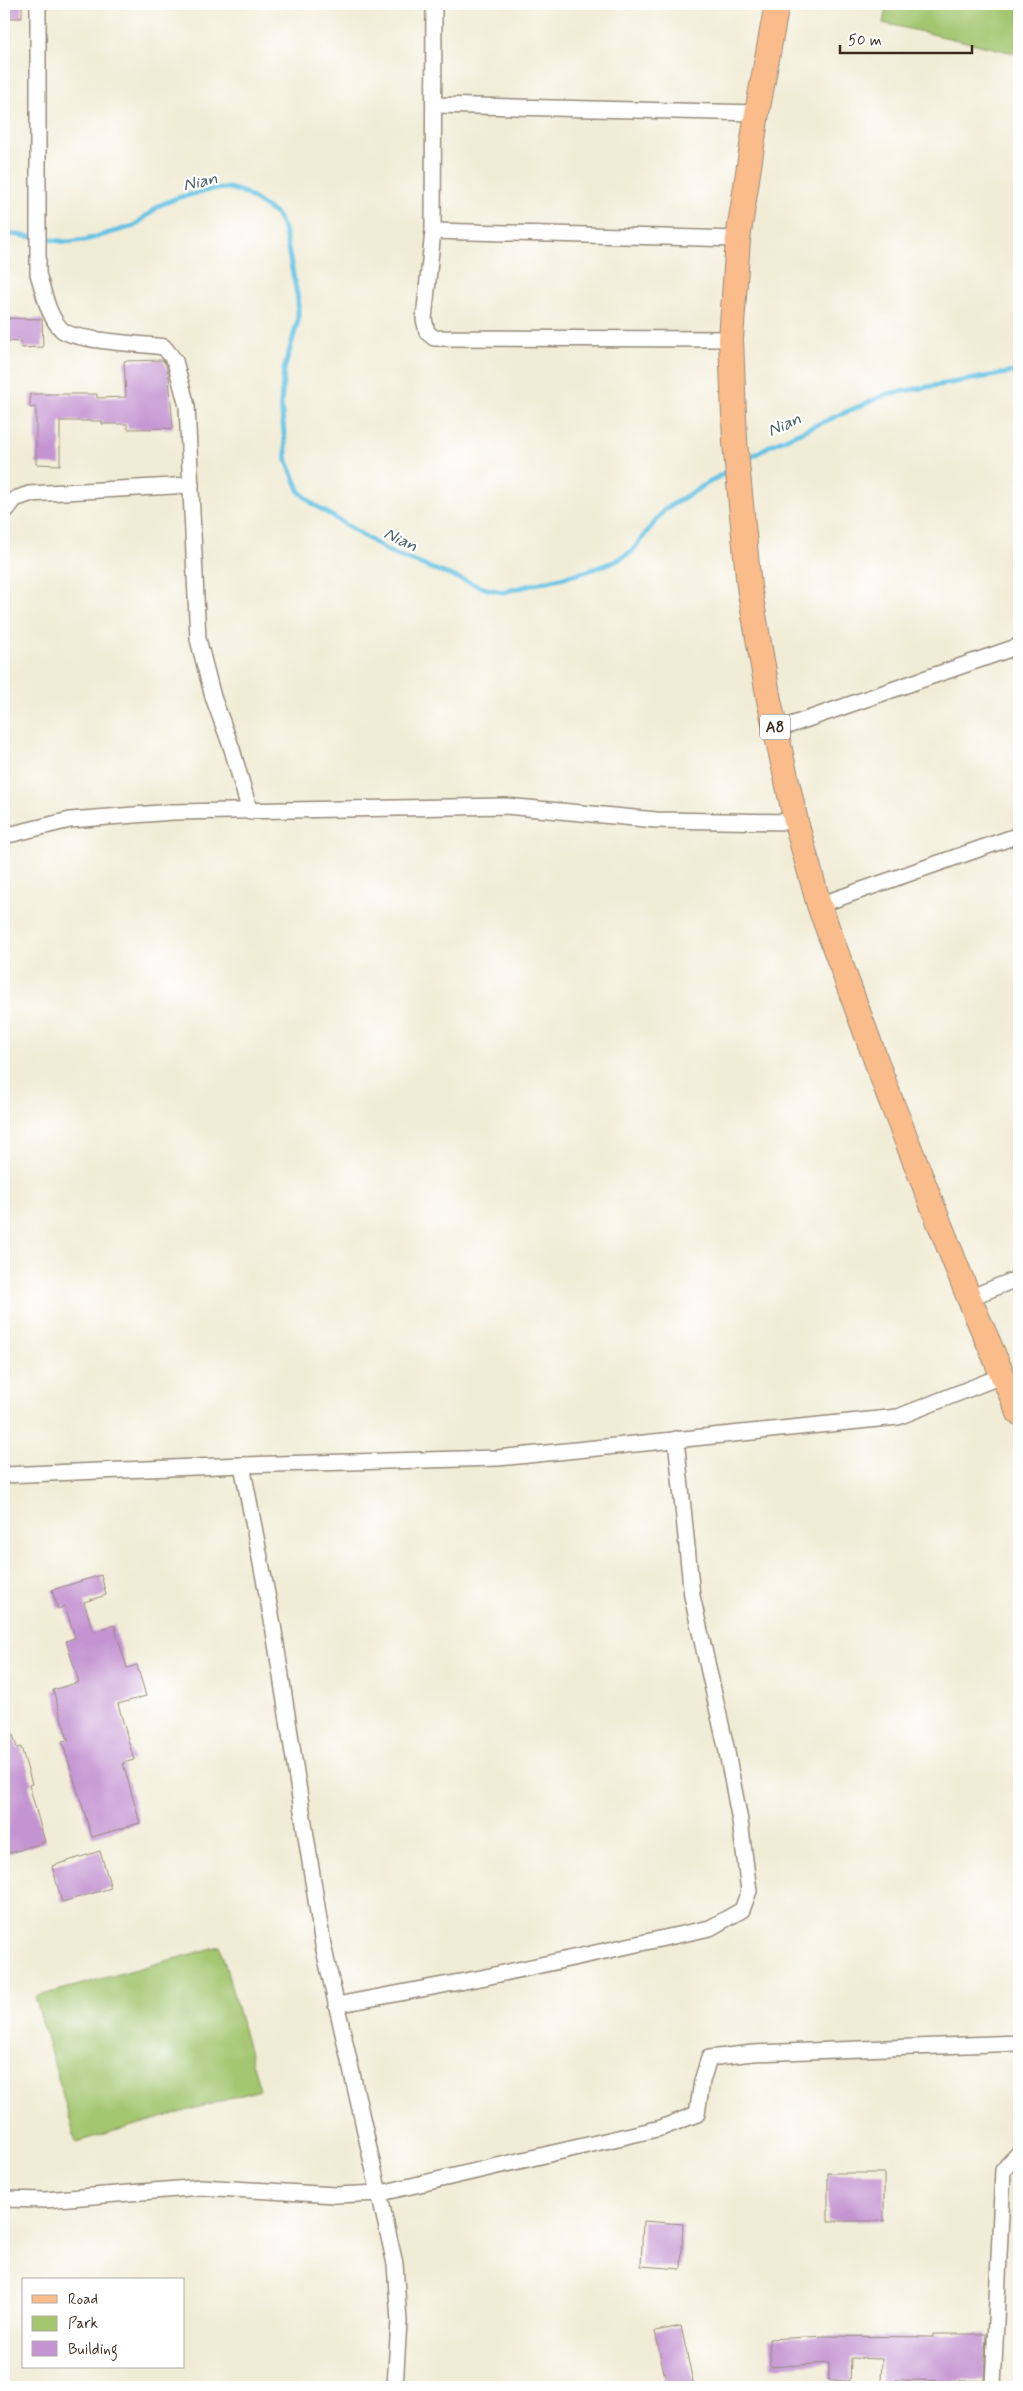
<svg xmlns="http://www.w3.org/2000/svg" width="1023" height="2391" font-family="Mynerve,sans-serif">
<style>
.green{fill:#a3c66f;stroke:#6f7846}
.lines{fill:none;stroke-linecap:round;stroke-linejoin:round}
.stream{stroke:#66c3e4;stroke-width:5}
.building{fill:#c494d2}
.street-casing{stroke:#968b7a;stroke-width:18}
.primary-casing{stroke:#968b7a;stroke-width:26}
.street{stroke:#fff;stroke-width:15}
.primary{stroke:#fabc8b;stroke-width:24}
.labels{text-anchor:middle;stroke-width:4.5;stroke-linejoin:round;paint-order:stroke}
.shield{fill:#fff;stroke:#766a62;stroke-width:1}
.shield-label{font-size:15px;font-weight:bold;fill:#3b2a1e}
.water-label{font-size:18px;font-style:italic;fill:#4a6063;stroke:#fff}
</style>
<rect width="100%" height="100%" fill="#fff"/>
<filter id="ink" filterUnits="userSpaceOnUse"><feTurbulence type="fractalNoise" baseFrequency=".02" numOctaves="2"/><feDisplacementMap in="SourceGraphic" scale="10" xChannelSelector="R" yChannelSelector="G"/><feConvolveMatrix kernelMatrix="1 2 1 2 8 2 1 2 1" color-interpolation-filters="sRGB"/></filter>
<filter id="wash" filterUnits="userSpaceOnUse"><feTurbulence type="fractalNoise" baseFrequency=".0096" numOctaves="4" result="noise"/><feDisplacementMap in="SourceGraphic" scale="20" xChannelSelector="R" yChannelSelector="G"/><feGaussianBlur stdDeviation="1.12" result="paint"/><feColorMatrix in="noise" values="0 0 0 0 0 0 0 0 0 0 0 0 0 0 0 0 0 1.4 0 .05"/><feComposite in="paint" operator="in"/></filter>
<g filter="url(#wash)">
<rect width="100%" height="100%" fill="#f1ecd5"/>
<g class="green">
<path d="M 887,4 L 1019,4 L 1019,54 L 883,23 Z"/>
<path d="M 220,1946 L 260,2090 L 76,2142 L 35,1997 Z"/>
</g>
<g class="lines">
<g class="stream">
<path d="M 4,233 L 67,242 L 85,240 L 134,226 L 160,205 L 177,198 L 213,189 L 229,188 L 245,193 L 276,214 L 284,229 L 298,299 L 298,320 L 284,370 L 281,404 L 287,461 L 300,492 L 313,504 L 391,553 L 487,589 L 503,592 L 585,572 L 616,561 L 631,552 L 665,509 L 731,469"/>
<path d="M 744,461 L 771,445 L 887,394 L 1019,371"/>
</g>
</g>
<g id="blocks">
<g class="building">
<rect x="4" y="4" width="18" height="14"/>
<path d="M 4,318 L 42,319 L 43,347 L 22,348 L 21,342 L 4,341 Z"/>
<path d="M 162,360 L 166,365 L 169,377 L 173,428 L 128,429 L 127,424 L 102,424 L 102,421 L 60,421 L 60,465 L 36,464 L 36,407 L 30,408 L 30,394 L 97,394 L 97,398 L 126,397 L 124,361 Z"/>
<path d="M 101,1575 L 106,1595 L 84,1602 L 93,1632 L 114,1625 L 127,1668 L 137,1665 L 146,1696 L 118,1704 L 134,1760 L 123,1763 L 140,1823 L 92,1837 L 62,1741 L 68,1740 L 53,1690 L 79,1682 L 66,1641 L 75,1638 L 65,1606 L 58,1609 L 52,1590 Z"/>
<path d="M 7,1715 L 17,1748 L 21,1747 L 32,1784 L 29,1785 L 45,1842 L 4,1855 L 4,1716 Z"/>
<path d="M 100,1851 L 111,1888 L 62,1902 L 52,1866 Z"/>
<rect x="828" y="2173" width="56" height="48"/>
<path d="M 643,2221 L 683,2224 L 681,2269 L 641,2266 Z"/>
<path d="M 681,2326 L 694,2387 L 667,2387 L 655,2331 Z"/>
<path d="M 933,2334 L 986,2334 L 984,2381 L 896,2380 L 896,2383 L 881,2382 L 882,2359 L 851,2358 L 850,2381 L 829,2380 L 829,2363 L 771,2367 L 769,2339 L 826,2336 L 933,2337 Z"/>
</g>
</g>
</g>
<g filter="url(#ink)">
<use href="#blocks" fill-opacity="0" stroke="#968b7a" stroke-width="1"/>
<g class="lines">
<g class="street-casing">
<g id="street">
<path d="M 38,4 L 38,274 C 44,292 48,317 62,330 C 74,341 145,344 164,347 L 175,361 L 187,406 L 198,639 L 213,697 L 232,749 L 250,812"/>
<path d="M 434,4 L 433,231 L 424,319 L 427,332 L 434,338 L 731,339"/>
<path d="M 435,105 L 757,113"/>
<path d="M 433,231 L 738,239"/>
<path d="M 4,513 L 15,499 L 29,494 L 191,485"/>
<path d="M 776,730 L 1019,646"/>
<path d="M 4,836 L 70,820 L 173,812 L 506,806 L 656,820 L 796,822"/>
<path d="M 819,905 L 1019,835"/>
<path d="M 969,1298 L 1019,1278"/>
<path d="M 242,1465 L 273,1625 L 323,1945 L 395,2264 L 399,2321 L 395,2387"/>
<path d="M 4,1475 L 242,1465 L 498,1458 L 898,1417 L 1004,1375"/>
<path d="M 336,2005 L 481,1978 L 710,1928 L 742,1910 L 749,1891 L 740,1821 L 726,1747 L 692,1596 L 676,1439"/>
<path d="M 4,2199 L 45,2200 L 201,2187 L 335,2195 L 381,2193 L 661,2128 L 697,2114 L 702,2081 L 709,2058 L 753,2053 L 1019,2043"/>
<path d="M 991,2387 L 993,2386 L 1003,2170 L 1019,2153"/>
</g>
</g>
<g class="primary-casing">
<path id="primary" d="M 777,4 L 757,113 L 738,239 L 731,339 L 735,442 L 749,587 L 769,700 L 796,822 L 819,905 L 889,1096 L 969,1298 L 1019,1413"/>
</g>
<use href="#street" class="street"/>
<use href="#primary" class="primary"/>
</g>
</g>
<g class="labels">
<rect class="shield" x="760" y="714.5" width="30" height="25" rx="4"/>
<g class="shield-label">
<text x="775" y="732">A8</text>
</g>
<g class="water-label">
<text transform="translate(200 181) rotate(-13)" y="6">Nian</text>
<text transform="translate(784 424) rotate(-24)" y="6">Nian</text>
<text transform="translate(401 539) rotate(26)" y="6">Nian</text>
</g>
</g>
<rect width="1023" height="2391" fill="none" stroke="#fff" stroke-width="20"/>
<rect x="22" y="2278" width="162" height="90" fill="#ffffff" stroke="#b1aaa5"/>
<rect x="32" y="2295" width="25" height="8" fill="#fabc8b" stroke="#b1aaa5"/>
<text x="68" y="2304" font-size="15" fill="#3b2a1e">Road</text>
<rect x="32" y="2316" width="25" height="15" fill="#a3c66f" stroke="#b1aaa5"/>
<text x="68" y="2328" font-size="15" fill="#3b2a1e">Park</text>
<rect x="32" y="2341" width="25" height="15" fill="#c494d2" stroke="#b1aaa5"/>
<text x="68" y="2354" font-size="15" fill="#3b2a1e">Building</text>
<path d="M840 45v8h132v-8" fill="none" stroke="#3b2a1e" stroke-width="2.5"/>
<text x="848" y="45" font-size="15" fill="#3b2a1e" stroke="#ffffff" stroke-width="4" paint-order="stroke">50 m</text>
</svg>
